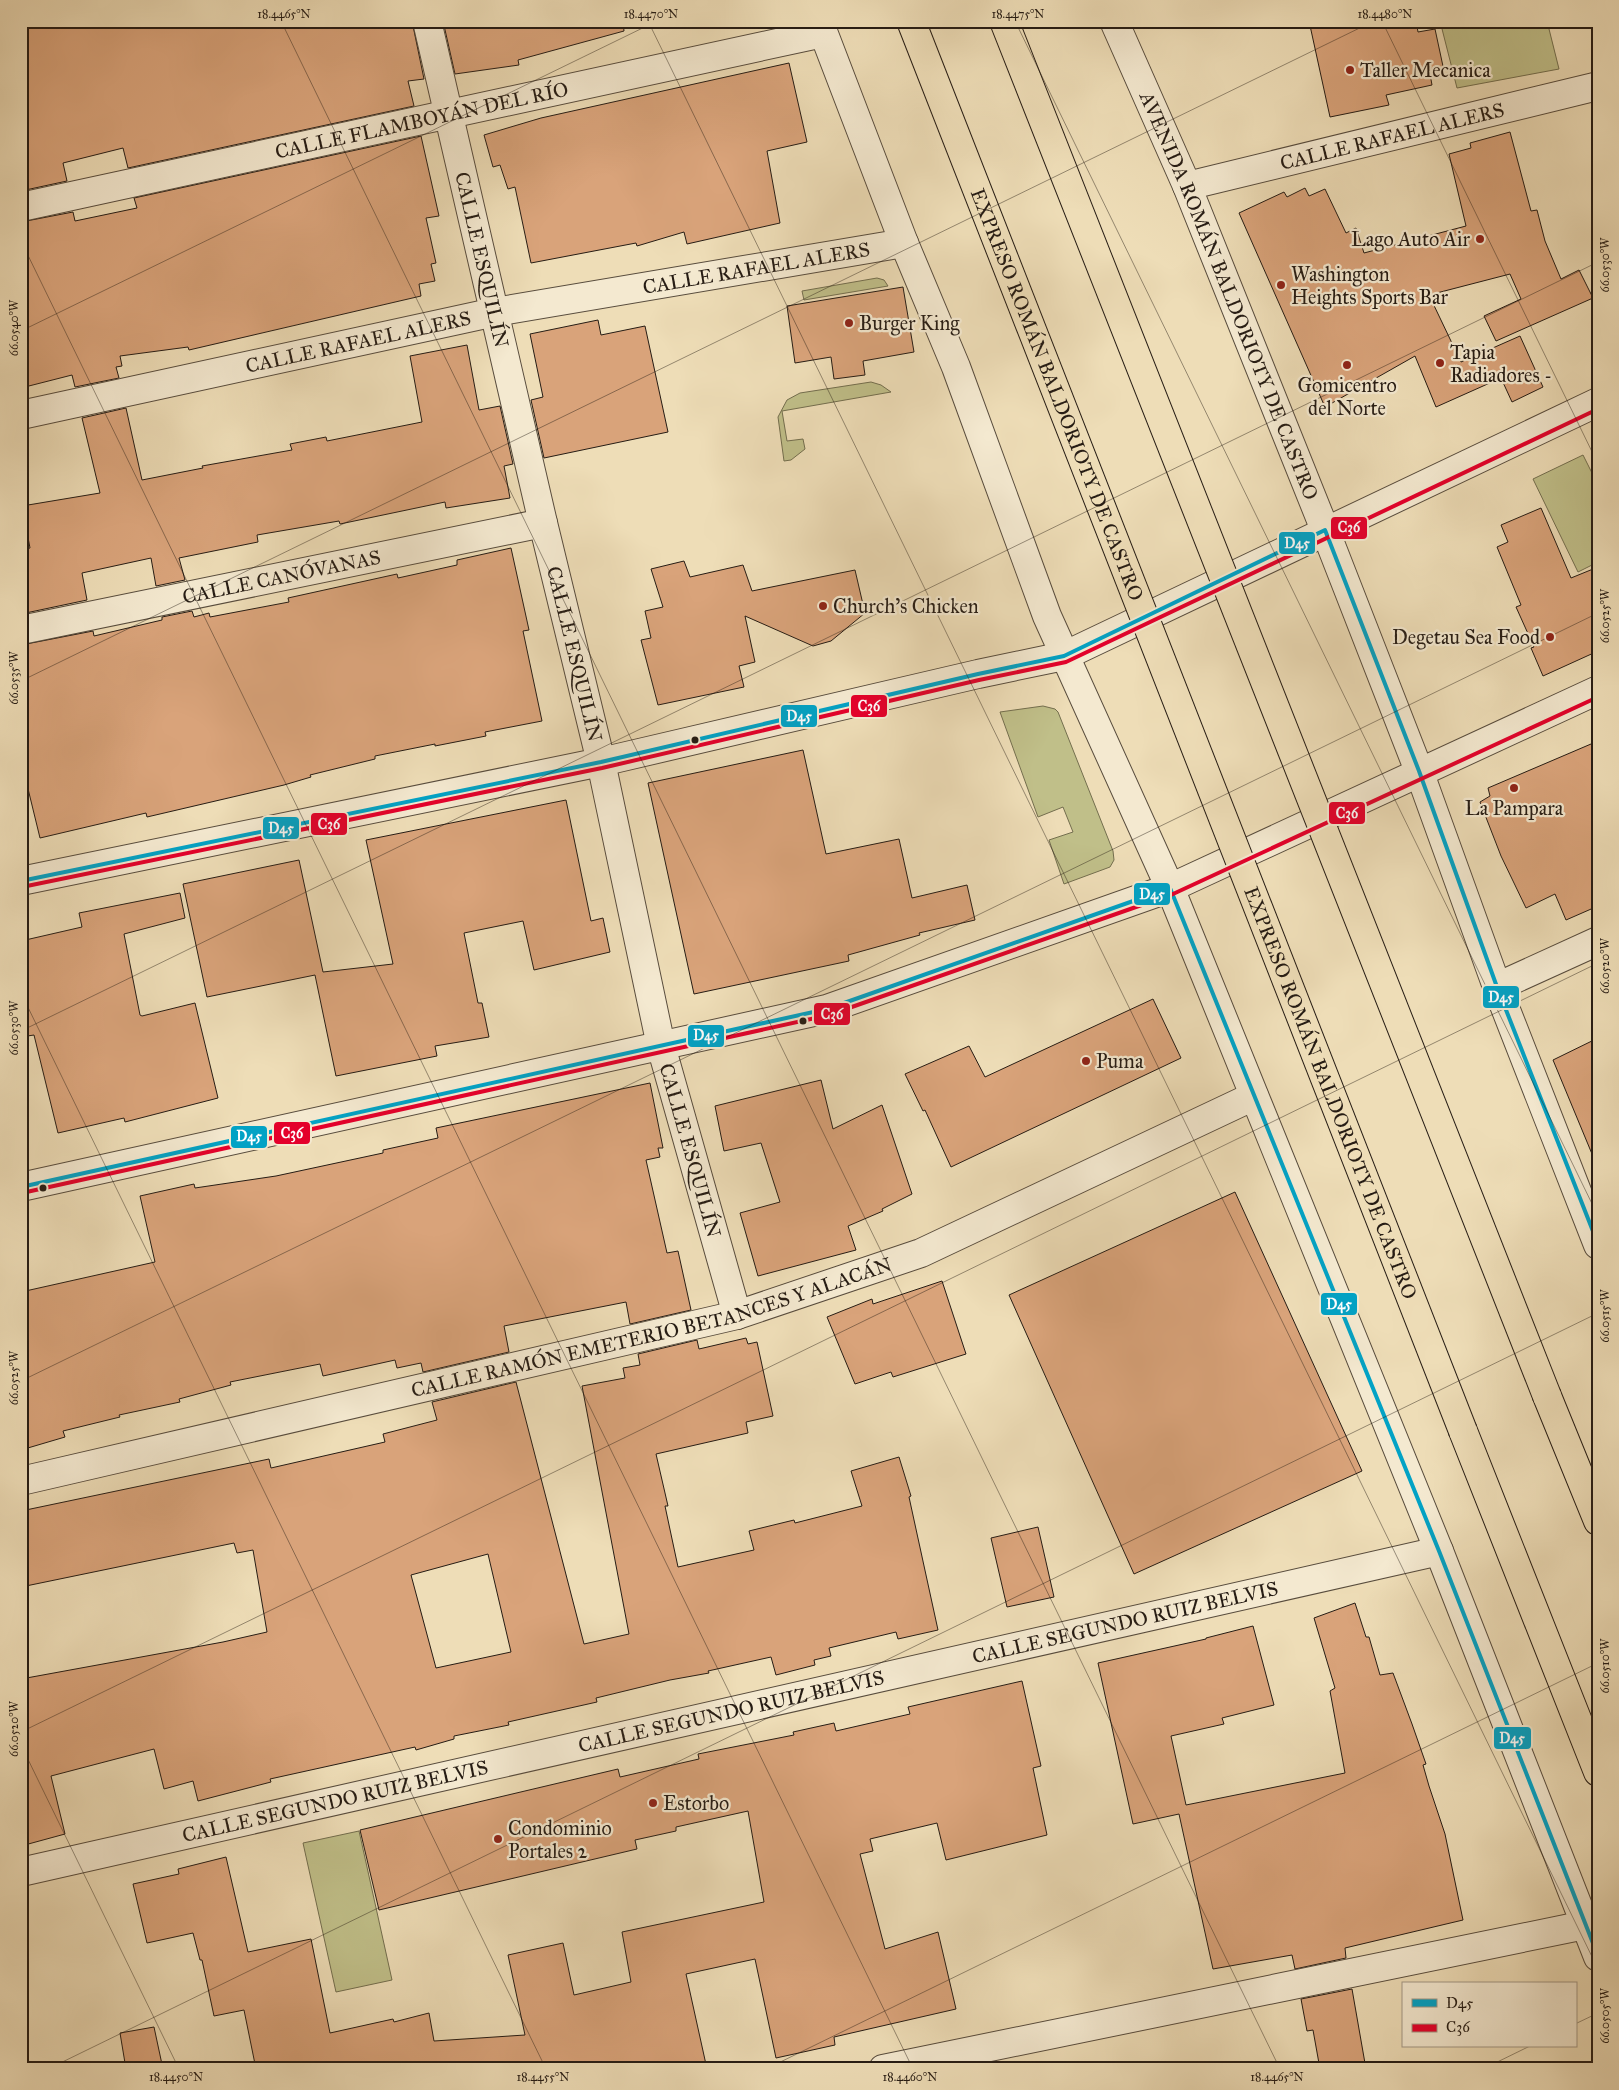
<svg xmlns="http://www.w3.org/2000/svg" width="1619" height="2090" font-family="'IM FELL Great Primer',serif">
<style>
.green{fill:#c0bf89;stroke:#736e4e}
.building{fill:#d9a37a;stroke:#261c14;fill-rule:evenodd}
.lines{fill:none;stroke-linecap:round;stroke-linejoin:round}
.minor-casing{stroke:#584c3d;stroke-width:30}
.motorway-casing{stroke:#261c14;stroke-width:30}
.minor{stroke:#f4e9d0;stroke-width:28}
.motorway{stroke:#eeddb7;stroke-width:28}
.motorway-bridge-casing{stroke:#261c14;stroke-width:30;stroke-linecap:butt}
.motorway-bridge{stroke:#eeddb7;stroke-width:28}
.bus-1-casing{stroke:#f4e9d0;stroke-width:8}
.bus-2-casing{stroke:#f4e9d0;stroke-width:8}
.bus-1{stroke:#02a2c5;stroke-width:4}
.bus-2{stroke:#e4002b;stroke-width:4}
.ticks{fill:none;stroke:#261c14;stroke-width:1;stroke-opacity:0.45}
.poi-dot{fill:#8f2418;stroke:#f4e9d0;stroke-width:2}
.bus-dot{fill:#261c14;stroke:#f4e9d0;stroke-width:2}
.labels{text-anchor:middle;stroke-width:4.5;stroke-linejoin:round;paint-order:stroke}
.poi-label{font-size:20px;fill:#261c14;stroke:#f4e9d0;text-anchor:start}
.street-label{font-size:20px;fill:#261c14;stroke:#f4e9d0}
.line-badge{stroke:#f4e9d0;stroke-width:2}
.badge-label{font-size:14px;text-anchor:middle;font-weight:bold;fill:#fff}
.neatline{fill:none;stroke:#261c14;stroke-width:2}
.ticks-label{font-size:12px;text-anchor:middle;fill:#261c14}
</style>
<rect width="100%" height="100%" fill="#eeddb7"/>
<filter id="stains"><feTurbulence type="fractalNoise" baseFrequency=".004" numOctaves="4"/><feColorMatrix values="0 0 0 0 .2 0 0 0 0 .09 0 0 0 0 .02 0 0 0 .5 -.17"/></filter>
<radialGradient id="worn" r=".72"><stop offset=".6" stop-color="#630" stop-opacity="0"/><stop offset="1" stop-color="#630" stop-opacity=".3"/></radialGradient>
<g class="green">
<path d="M 1440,21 L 1547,21 L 1559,69 L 1457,88 Z"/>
<path d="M 877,278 L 884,280 L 888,286 L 804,300 L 802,291 Z"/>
<path d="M 871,382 L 881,385 L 891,392 L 782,411 L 787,441 L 803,439 L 805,449 L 791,460 L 784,461 L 778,417 L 787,400 L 800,393 Z"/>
<path d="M 1583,455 L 1598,485 L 1598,562 L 1578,572 L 1533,479 Z"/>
<path d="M 1043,706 L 1055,709 L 1058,712 L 1113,851 L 1114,860 L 1110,867 L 1064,884 L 1049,840 L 1073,832 L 1063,807 L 1038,817 L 1000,712 Z"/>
<path d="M 359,1831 L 392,1980 L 336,1992 L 303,1843 Z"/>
</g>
<g class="building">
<path d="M 21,21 L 412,21 L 424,79 L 408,81 L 414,106 L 128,168 L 123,148 L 63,163 L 67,181 L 21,191 Z"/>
<path d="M 443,21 L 623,21 L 624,31 L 518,60 L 519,65 L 455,74 Z"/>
<path d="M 1309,21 L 1416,21 L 1418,32 L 1435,29 L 1444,71 L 1430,74 L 1432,85 L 1386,95 L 1389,105 L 1330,117 Z"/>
<path d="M 789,63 L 807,142 L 767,151 L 780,223 L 687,244 L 684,232 L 637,246 L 636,243 L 531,263 L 515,187 L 508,189 L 500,165 L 493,167 L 484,135 L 541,118 Z"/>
<path d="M 1510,132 L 1531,211 L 1537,210 L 1545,241 L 1561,279 L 1579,270 L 1593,298 L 1496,341 L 1484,316 L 1521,299 L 1510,274 L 1429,295 L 1461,362 L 1520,336 L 1543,387 L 1512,402 L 1501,378 L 1436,407 L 1415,356 L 1325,407 L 1239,213 L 1284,192 L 1287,197 L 1305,188 L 1309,196 L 1325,189 L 1346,233 L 1356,228 L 1364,253 L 1466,226 L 1449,154 L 1471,148 L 1470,143 Z"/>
<path d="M 421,136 L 439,216 L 426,218 L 436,263 L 431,264 L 435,281 L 419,284 L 421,296 L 189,350 L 188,347 L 120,356 L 122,366 L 116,367 L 119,378 L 75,387 L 72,375 L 21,388 L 21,222 L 73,212 L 75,221 L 137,208 L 134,198 Z"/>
<path d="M 903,287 L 914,352 L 863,361 L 865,375 L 834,379 L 831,357 L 795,363 L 787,306 Z"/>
<path d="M 598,320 L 601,335 L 645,326 L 668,432 L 544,458 L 531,400 L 543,397 L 530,334 Z"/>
<path d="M 467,345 L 479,410 L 500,406 L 513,464 L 504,466 L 510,498 L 446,508 L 445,502 L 340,524 L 339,521 L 257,535 L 258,542 L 179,558 L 185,580 L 156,586 L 151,558 L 82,573 L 87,600 L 21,614 L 21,550 L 30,548 L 22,506 L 100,493 L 82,418 L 126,408 L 142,480 L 203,468 L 202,466 L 292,450 L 290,444 L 326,437 L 327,441 L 422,422 L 410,356 Z"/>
<path d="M 1541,508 L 1571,578 L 1598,567 L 1598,651 L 1543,676 L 1531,648 L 1534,647 L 1516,607 L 1521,605 L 1497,547 L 1508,542 L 1501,525 Z"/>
<path d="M 511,548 L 529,630 L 523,631 L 542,721 L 485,732 L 486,736 L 435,746 L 435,744 L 375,756 L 375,759 L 310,775 L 311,777 L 284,785 L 147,817 L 146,813 L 40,838 L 21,760 L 21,645 L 93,631 L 94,636 L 162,620 L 162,617 L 192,611 L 194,617 L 209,613 L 210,617 L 289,602 L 288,598 L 397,574 L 398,578 L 457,565 L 457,560 Z"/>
<path d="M 684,561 L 690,577 L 743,565 L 752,591 L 855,570 L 865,613 L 831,641 L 813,646 L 745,616 L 755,662 L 739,666 L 744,687 L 658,705 L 641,640 L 651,638 L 645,611 L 663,607 L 651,569 Z"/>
<path d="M 1598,741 L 1598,906 L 1566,920 L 1555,894 L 1526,908 L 1501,856 L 1480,802 L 1490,796 L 1488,788 Z"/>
<path d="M 803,750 L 826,854 L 899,839 L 912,898 L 967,885 L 975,920 L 919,933 L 920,935 L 848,955 L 849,961 L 694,994 L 648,783 Z"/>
<path d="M 566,800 L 591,921 L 603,918 L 610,952 L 534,970 L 523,921 L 464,933 L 478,1003 L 482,1003 L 489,1037 L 435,1046 L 437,1056 L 336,1076 L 315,975 L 207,997 L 183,884 L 299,860 L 323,972 L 393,964 L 366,840 Z"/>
<path d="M 180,893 L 185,918 L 124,934 L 140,1015 L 142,1016 L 195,1003 L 218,1098 L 125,1122 L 124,1118 L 58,1133 L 34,1035 L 21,1037 L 21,941 L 82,927 L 79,913 Z"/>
<path d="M 1153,999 L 1181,1058 L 951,1167 L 925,1110 L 923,1111 L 905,1074 L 969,1046 L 985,1077 Z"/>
<path d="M 1598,1038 L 1598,1166 L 1597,1166 L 1553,1060 Z"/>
<path d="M 821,1080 L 833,1129 L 882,1105 L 912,1194 L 882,1209 L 883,1211 L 848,1226 L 856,1250 L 758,1276 L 740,1213 L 780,1202 L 761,1143 L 724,1151 L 715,1106 Z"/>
<path d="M 650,1083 L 663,1148 L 658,1148 L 660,1157 L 646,1160 L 667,1253 L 678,1251 L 691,1310 L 630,1324 L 626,1302 L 504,1326 L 509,1352 L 423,1372 L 421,1363 L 397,1368 L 395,1360 L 323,1376 L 320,1364 L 230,1382 L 231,1385 L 179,1399 L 180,1402 L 119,1415 L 120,1417 L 63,1431 L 65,1437 L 21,1450 L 21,1292 L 155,1262 L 140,1196 L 194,1184 L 195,1188 L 276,1176 L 383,1153 L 383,1150 L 438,1138 L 436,1128 Z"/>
<path d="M 1235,1192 L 1362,1471 L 1134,1574 L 1009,1295 Z"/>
<path d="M 942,1281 L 966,1354 L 893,1377 L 891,1372 L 855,1384 L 827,1317 L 872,1299 L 873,1304 Z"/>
<path d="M 746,1338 L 748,1344 L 757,1342 L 773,1416 L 746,1422 L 748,1433 L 656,1454 L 668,1506 L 665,1506 L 678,1567 L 754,1550 L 749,1531 L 794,1520 L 795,1523 L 862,1506 L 851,1471 L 899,1457 L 911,1496 L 909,1497 L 938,1630 L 898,1639 L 896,1632 L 829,1648 L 831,1656 L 814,1660 L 815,1665 L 776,1675 L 771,1657 L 708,1671 L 709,1673 L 670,1680 L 596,1698 L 597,1702 L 508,1722 L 509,1725 L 454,1736 L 454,1739 L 416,1750 L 415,1747 L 270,1779 L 271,1782 L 198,1801 L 193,1781 L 164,1789 L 154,1749 L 51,1776 L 65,1834 L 21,1846 L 21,1679 L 223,1642 L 267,1632 L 253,1550 L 237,1553 L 234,1543 L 21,1587 L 21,1511 L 269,1459 L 271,1468 L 385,1442 L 383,1434 L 437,1420 L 432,1402 L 516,1382 L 584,1644 L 629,1634 L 582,1386 L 625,1378 L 623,1368 L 640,1365 L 638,1354 L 697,1340 L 699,1349 ZM 488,1554 L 511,1652 L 436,1668 L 411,1575 Z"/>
<path d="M 1038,1527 L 1054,1597 L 1007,1607 L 991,1538 Z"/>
<path d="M 1355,1603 L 1366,1637 L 1369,1637 L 1380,1675 L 1393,1673 L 1412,1724 L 1426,1764 L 1423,1765 L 1429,1786 L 1445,1834 L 1463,1920 L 1345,1948 L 1346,1958 L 1295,1969 L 1292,1955 L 1213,1969 L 1179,1814 L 1133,1824 L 1098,1663 L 1206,1639 L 1206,1638 L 1253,1626 L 1274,1705 L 1222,1718 L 1224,1724 L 1171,1736 L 1186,1805 L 1345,1773 L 1330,1691 L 1335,1688 L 1314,1618 Z"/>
<path d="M 1022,1681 L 1041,1766 L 1033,1768 L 1047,1835 L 946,1860 L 937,1823 L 870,1839 L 873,1851 L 860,1854 L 885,1949 L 938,1932 L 956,2009 L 834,2037 L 835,2045 L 776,2058 L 755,1959 L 686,1974 L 707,2069 L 256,2069 L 244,2010 L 214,2016 L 202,1960 L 200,1960 L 193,1933 L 147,1943 L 133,1884 L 179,1874 L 178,1869 L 226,1857 L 248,1952 L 311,1939 L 330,2033 L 393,2019 L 394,2022 L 429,2013 L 434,2041 L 525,2035 L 508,1955 L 563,1943 L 574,1995 L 631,1982 L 622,1932 L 764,1902 L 748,1811 L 676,1827 L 676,1831 L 635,1840 L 637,1849 L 379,1910 L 360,1830 L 618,1769 L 620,1777 L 699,1759 L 698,1754 L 794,1735 L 793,1732 L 834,1723 L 836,1731 L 910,1714 L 908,1707 Z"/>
<path d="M 1352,1989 L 1366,2069 L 1320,2069 L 1313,2030 L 1307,2031 L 1301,1999 Z"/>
<path d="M 154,2027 L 163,2069 L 126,2069 L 120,2033 Z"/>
</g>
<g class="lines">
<g class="minor-casing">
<g id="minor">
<path id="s1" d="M 427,21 L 543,523 L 601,762 L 661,1046 L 737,1315"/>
<path d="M 819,21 L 904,243 L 956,367 L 1047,616 L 1170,888 L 1439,1551 L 1598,1957"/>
<path id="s2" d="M 1114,21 L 1187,186 L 1325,530 L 1419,771 L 1497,987 L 1598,1245"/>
<path id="s3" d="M 1187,186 L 1598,86"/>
<path id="s4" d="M 21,207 L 823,33"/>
<path id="s5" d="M 21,415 L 495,312 L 904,243"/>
<path id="s6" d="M 21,630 L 543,523"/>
<path d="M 21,881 L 601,762 L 978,674 L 1064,656 L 1598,402"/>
<path d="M 1497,987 L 1598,941"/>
<path d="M 21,1187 L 827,1009 L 1170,888 L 1598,690"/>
<path id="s7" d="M 21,1481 L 737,1315 L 921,1253 L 1254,1096"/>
<path id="s8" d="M 21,1872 L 1439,1551"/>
<path d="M 883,2069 L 1585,1925"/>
</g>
</g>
<g class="motorway-casing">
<g id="motorway">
<path d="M 1547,1396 L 1598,1521"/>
<path d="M 1463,1431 L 1598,1772"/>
</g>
</g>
<use href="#minor" class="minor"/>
<use href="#motorway" class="motorway"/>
<g class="motorway-bridge-casing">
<g id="motorway-bridge">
<path id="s9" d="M 911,21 L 1463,1431"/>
<path d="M 1004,21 L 1547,1396"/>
</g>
</g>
<use href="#motorway-bridge" class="motorway-bridge"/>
<g class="bus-1-casing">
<g id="bus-1">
<path d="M 21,881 L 601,762 L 978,674 L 1064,656 L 1325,530 L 1419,771 L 1497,987 L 1598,1244"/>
<path d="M 21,1187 L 827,1009 L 1170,888 L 1439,1551 L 1598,1956"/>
</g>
</g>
<g class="bus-2-casing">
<g id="bus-2">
<path d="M 22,887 L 602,768 L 979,680 L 1066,662 L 1598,409"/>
<path d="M 22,1193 L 829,1015 L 1173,894 L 1598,697"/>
</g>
</g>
<use href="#bus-1" class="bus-1"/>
<use href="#bus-2" class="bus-2"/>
</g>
<path class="ticks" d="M 281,21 L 1280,2069M 648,21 L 1598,1969M 1015,21 L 1598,1216M 1382,21 L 1598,464M 21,241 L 913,2069M 21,331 L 657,21M 21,681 L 1374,21M 21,993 L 546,2069M 21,1031 L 1598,262M 21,1381 L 1598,613M 21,1732 L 1598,963M 21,1745 L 179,2069M 1575,2024 L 1598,2013M 48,2069 L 1598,1313M 766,2069 L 1598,1663M 1483,2069 L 1530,2046"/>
<g class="poi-dot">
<circle cx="1350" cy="70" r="5"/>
<circle cx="1480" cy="239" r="5"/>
<circle cx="1281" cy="285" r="5"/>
<circle cx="849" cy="323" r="5"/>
<circle cx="1440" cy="363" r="5"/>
<circle cx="1347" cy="365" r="5"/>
<circle cx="823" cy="606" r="5"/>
<circle cx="1550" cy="637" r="5"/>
<circle cx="1514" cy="788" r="5"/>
<circle cx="1086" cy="1061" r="5"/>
<circle cx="653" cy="1803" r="5"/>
<circle cx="498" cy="1839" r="5"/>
</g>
<g class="bus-dot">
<circle cx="695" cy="740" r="4.5"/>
<circle cx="803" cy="1021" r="4.5"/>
<circle cx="43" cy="1188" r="4.5"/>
</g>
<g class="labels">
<g class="poi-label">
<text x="1360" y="77">Taller Mecanica</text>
<text x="1470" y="246" text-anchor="end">Lago Auto Air</text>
<text x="1291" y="281">Washington<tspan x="1291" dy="23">Heights Sports Bar</tspan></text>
<text x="859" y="330">Burger King</text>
<text x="1450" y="359">Tapia<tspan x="1450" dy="23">Radiadores -</tspan></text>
<text x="1347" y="392" text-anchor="middle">Gomicentro<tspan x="1347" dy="23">del Norte</tspan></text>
<text x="833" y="613">Church's Chicken</text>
<text x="1540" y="644" text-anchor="end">Degetau Sea Food</text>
<text x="1514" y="815" text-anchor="middle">La Pampara</text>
<text x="1096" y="1068">Puma</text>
<text x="663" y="1810">Estorbo</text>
<text x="508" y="1835">Condominio<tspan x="508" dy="23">Portales 2</tspan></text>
</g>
<g class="street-label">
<text dy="7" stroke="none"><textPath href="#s4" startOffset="410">CALLE FLAMBOYÁN DEL RÍO</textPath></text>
<text dy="7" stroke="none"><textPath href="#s3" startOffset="211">CALLE RAFAEL ALERS</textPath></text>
<text dy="7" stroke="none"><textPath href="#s1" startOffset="245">CALLE ESQUILÍN</textPath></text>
<text dy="7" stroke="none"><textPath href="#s5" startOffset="750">CALLE RAFAEL ALERS</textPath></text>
<text dy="7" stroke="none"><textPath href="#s2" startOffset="298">AVENIDA ROMÁN BALDORIOTY DE CASTRO</textPath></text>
<text dy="7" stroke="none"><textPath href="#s5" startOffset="345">CALLE RAFAEL ALERS</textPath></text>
<text dy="7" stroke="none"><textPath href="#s9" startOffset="401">EXPRESO ROMÁN BALDORIOTY DE CASTRO</textPath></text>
<text dy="7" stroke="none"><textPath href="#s6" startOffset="266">CALLE CANÓVANAS</textPath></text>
<text dy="7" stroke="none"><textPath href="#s1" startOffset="650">CALLE ESQUILÍN</textPath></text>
<text dy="7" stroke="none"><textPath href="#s9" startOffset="1151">EXPRESO ROMÁN BALDORIOTY DE CASTRO</textPath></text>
<text dy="7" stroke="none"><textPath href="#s1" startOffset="1160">CALLE ESQUILÍN</textPath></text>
<text dy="7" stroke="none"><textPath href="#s7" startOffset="649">CALLE RAMÓN EMETERIO BETANCES Y ALACÁN</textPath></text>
<text dy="7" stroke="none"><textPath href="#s8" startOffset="1132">CALLE SEGUNDO RUIZ BELVIS</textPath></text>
<text dy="7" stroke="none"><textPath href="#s8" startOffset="728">CALLE SEGUNDO RUIZ BELVIS</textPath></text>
<text dy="7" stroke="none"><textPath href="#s8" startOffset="322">CALLE SEGUNDO RUIZ BELVIS</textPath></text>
</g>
</g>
<g class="line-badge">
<rect x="1330" y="516" width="38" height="24" rx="5" fill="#e4002b"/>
<rect x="1278" y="531" width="38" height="24" rx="5" fill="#02a2c5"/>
<rect x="850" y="694" width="38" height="24" rx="5" fill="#e4002b"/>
<rect x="780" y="704" width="38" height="24" rx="5" fill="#02a2c5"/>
<rect x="1328" y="801" width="38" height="24" rx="5" fill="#e4002b"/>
<rect x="310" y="812" width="38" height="24" rx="5" fill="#e4002b"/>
<rect x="262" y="816" width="38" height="24" rx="5" fill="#02a2c5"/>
<rect x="1133" y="882" width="38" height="24" rx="5" fill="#02a2c5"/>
<rect x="1482" y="985" width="38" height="24" rx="5" fill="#02a2c5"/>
<rect x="813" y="1002" width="38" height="24" rx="5" fill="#e4002b"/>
<rect x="687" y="1024" width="38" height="24" rx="5" fill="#02a2c5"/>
<rect x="273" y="1121" width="38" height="24" rx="5" fill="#e4002b"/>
<rect x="230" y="1125" width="38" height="24" rx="5" fill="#02a2c5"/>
<rect x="1320" y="1292" width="38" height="24" rx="5" fill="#02a2c5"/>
<rect x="1493" y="1726" width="39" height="24" rx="5" fill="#02a2c5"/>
</g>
<g class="badge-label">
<text x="1349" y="532">C36</text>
<text x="1297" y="548">D45</text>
<text x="869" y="711">C36</text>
<text x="799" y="721">D45</text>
<text x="1347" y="818">C36</text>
<text x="329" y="829">C36</text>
<text x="281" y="833">D45</text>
<text x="1152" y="899">D45</text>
<text x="1501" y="1002">D45</text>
<text x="832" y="1019">C36</text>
<text x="706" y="1040">D45</text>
<text x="292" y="1138">C36</text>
<text x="249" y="1141">D45</text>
<text x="1339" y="1309">D45</text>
<text x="1512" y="1743">D45</text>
</g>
<rect width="1619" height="2090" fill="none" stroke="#eeddb7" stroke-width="55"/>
<rect x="1402" y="1982" width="175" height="65" fill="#f4e9d0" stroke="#a29785"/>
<rect x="1412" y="1999" width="25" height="8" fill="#02a2c5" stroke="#a29785"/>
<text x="1446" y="2008" font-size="15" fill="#261c14">D45</text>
<rect x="1412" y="2024" width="25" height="8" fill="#e4002b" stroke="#a29785"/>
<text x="1446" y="2032" font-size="15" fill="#261c14">C36</text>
<rect x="28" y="28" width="1564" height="2034" class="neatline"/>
<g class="ticks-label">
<text x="284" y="18">18.4465°N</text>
<text x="651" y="18">18.4470°N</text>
<text x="1018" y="18">18.4475°N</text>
<text x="1385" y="18">18.4480°N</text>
<text transform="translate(1605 265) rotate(-90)" y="4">66.0530°W</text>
<text transform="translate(14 328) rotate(-90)" y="4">66.0540°W</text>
<text transform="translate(1605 616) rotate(-90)" y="4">66.0525°W</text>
<text transform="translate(14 678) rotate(-90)" y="4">66.0535°W</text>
<text transform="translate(1605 966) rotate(-90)" y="4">66.0520°W</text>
<text transform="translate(14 1028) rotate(-90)" y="4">66.0530°W</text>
<text transform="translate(1605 1316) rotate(-90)" y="4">66.0515°W</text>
<text transform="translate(14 1378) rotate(-90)" y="4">66.0525°W</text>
<text transform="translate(1605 1666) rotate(-90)" y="4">66.0510°W</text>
<text transform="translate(14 1729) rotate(-90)" y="4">66.0520°W</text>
<text transform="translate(1605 2016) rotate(-90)" y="4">66.0505°W</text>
<text x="176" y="2081">18.4450°N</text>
<text x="543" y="2081">18.4455°N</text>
<text x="910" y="2081">18.4460°N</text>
<text x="1277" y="2081">18.4465°N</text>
</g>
<rect width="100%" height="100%" filter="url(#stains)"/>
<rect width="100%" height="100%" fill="url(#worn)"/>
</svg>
